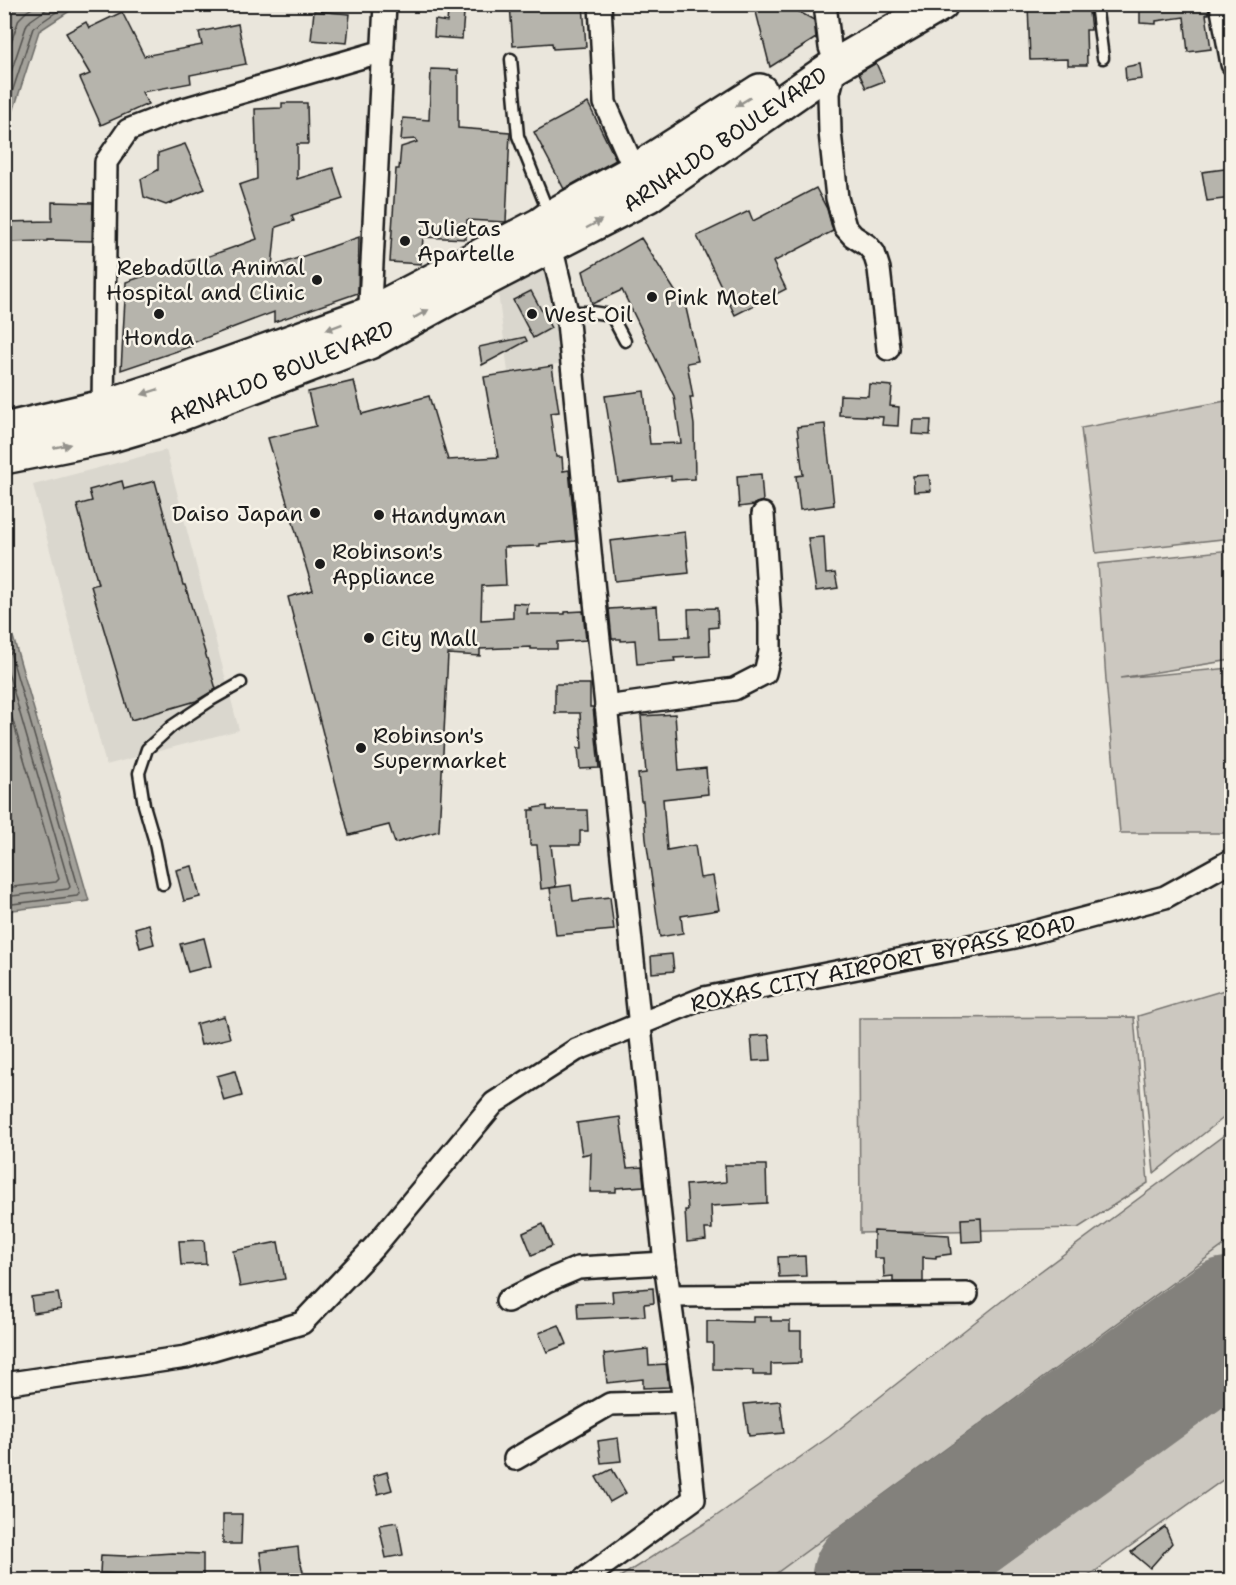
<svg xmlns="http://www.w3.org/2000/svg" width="1236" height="1585" font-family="'Shantell Sans',sans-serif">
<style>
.built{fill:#dad7ce}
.green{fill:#ccc8c0;stroke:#74726e;stroke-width:1.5}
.water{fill:#a3a19a;stroke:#6d6c68;stroke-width:1.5}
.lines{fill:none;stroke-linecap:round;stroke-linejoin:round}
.shore{stroke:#52514e;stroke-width:1.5}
.runway{stroke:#83817c;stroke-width:129}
.building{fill:#b6b4ac;stroke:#1c1c1c;stroke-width:1.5}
.lane-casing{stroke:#1c1c1c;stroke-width:15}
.street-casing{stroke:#1c1c1c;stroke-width:26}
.highway-casing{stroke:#1c1c1c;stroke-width:38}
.lane{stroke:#f7f3e8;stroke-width:10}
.street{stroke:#f7f3e8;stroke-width:21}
.highway{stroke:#f7f3e8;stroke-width:33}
.oneway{fill:#94928c}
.poi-dot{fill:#1c1c1c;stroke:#f7f3e8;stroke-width:2}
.labels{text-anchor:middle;stroke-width:5;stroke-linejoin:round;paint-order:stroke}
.street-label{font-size:22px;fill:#1c1c1c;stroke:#f7f3e8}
.poi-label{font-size:22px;fill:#1c1c1c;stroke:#f7f3e8;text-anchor:start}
</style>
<rect width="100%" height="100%" fill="#eae6dc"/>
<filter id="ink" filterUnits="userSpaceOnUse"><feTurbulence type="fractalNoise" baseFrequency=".0167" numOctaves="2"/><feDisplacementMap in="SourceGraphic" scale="12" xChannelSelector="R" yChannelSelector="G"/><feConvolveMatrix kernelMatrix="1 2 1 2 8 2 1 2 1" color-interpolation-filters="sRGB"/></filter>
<g filter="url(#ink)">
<g class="built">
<path d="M 545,258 L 554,276 L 564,363 L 508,372 L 497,284 Z"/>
<path d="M 166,450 L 239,730 L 106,765 L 33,485 Z"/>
<path d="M 1231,1130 L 1231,1474 L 1083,1580 L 615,1580 L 712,1519 L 829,1437 L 1022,1285 Z"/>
</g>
<g class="green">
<path d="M 1231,400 L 1231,538 L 1096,553 L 1081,428 Z"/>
<path d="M 1231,550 L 1231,660 L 1120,678 L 1231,668 L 1231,833 L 1120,833 L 1106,680 L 1098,564 Z"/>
<path d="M 1231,988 L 1231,1112 L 1154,1173 L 1138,1016 Z"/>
<path d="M 1134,1017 L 1148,1183 L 1078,1228 L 860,1233 L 859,1018 Z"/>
<path d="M 1231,1130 L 1231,1240 L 767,1580 L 615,1580 L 712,1519 L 829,1437 L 1022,1285 Z"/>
<path d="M 1231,1399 L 1231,1474 L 1083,1580 L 984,1580 Z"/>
</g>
<g class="water">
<path d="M 5,4 L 79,5 L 39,31 L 5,137 Z"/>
<path d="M 5,609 L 89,901 L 5,911 Z"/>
</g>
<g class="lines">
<g class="shore">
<path d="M 4,63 L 19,19 L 26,12 L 38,4"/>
<path d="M 4,93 L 27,24 L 31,20 L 54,4"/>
<path d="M 4,117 L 33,28 L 68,4"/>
<path d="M 4,631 L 80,893 L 77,896 L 4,905"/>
<path d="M 4,658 L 70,887 L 68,889 L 4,897"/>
<path d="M 4,690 L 59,879 L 56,882 L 4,888"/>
</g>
<path class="runway" d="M 876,1580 L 1232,1321"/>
</g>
<g class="building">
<path d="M 510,4 L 583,4 L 586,47 L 553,49 L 552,43 L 513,46 Z"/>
<path d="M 754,4 L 785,4 L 814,20 L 816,38 L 770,67 Z"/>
<path d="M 1028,4 L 1088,4 L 1091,30 L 1086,30 L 1087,65 L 1068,65 L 1068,59 L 1030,60 Z"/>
<path d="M 1140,4 L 1208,4 L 1209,14 L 1206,14 L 1211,49 L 1188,52 L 1184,17 L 1156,21 L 1156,24 L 1140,23 Z"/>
<path d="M 314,11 L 350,14 L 347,43 L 311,40 Z"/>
<path d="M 122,12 L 144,56 L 202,45 L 199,32 L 238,24 L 246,64 L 190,75 L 191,83 L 142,92 L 148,104 L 101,125 L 80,78 L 90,74 L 66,33 L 86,22 L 89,28 Z"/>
<path d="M 448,12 L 464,13 L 462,39 L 434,37 L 435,20 L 447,22 Z"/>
<path d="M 876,63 L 884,81 L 866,88 L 859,73 Z"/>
<path d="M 1140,64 L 1142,79 L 1126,81 L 1125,67 Z"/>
<path d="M 431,69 L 458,70 L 458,128 L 510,132 L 506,222 L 467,220 L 466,239 L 423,237 L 421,264 L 390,262 L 396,169 L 399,169 L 401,147 L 417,142 L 416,139 L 401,140 L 403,118 L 429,120 Z"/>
<path d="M 282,103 L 307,103 L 308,144 L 297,144 L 297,179 L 333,168 L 343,199 L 292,215 L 294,221 L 276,227 L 272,267 L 359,237 L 358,293 L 274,322 L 274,312 L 192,343 L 192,346 L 121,370 L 126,282 L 198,258 L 198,260 L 257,239 L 239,185 L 257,179 L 255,109 L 282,108 Z"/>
<path d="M 588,103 L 616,160 L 564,189 L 534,132 Z"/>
<path d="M 185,144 L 205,189 L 166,205 L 144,197 L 141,179 L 158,170 L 158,153 Z"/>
<path d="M 1232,168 L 1232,198 L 1207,201 L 1202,172 Z"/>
<path d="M 816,188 L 827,209 L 833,231 L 773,262 L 786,289 L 735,315 L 697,236 L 749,211 L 753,221 Z"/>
<path d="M 52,202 L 93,203 L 92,241 L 47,240 L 47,241 L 4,242 L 4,222 L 52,221 Z"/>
<path d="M 641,238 L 686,308 L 698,361 L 687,363 L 693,397 L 690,397 L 694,425 L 695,479 L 671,480 L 671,476 L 618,482 L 605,396 L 644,391 L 650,444 L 681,443 L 674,396 L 622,290 L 592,304 L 583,271 Z"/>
<path d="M 531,291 L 551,328 L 533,338 L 513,300 Z"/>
<path d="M 525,337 L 527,341 L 482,365 L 479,347 Z"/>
<path d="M 552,366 L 559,412 L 550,413 L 556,457 L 562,457 L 563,471 L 569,470 L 576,541 L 540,544 L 540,546 L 504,547 L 506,585 L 482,586 L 481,620 L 513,618 L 513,603 L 528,604 L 527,614 L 565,614 L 565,612 L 583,611 L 586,640 L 557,642 L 557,649 L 531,649 L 531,647 L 480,649 L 480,656 L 448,654 L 439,831 L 395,843 L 389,825 L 349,835 L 288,597 L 313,590 L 268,438 L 316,426 L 308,392 L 354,381 L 362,414 L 429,396 L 448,460 L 498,457 L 484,377 Z"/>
<path d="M 869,384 L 892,386 L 890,406 L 899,407 L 898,426 L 882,425 L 883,417 L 839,415 L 840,395 L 868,396 Z"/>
<path d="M 913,420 L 931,420 L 930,435 L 912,434 Z"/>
<path d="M 825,424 L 834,505 L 800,510 L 796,476 L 803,475 L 797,427 Z"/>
<path d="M 761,474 L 763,501 L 756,503 L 754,505 L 739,507 L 737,476 Z"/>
<path d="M 929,475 L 931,491 L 914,492 L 913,476 Z"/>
<path d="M 122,481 L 124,489 L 155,481 L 183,585 L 185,585 L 216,689 L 196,701 L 131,720 L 91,586 L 98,584 L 77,505 L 92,501 L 89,490 Z"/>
<path d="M 685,532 L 689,573 L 615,581 L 610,541 Z"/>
<path d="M 824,537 L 826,574 L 835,573 L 838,588 L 816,591 L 808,538 Z"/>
<path d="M 657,606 L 659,638 L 689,637 L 688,609 L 717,608 L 718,627 L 709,628 L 710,656 L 674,658 L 675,661 L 637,664 L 635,640 L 621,641 L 621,639 L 612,639 L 609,609 Z"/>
<path d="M 555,684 L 590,684 L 590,707 L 593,707 L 599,768 L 580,769 L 578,748 L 582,748 L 580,713 L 555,713 Z"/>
<path d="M 675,714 L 679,771 L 706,768 L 708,794 L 663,799 L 667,850 L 695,845 L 700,878 L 713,876 L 719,910 L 681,916 L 683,933 L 660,937 L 646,839 L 643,801 L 641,801 L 638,774 L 646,773 L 641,716 Z"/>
<path d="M 547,806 L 547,810 L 587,810 L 588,831 L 580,831 L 580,845 L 551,845 L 556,887 L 541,889 L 537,845 L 530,845 L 529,810 L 534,810 L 533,808 Z"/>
<path d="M 192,866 L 200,897 L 184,901 L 176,870 Z"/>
<path d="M 571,885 L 573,901 L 610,897 L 614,930 L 556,935 L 550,888 Z"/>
<path d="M 149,924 L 154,944 L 140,948 L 135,928 Z"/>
<path d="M 204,938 L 211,966 L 188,972 L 180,944 Z"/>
<path d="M 672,954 L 674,971 L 652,973 L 651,956 Z"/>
<path d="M 224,1016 L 230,1038 L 201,1045 L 196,1024 Z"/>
<path d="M 769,1035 L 771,1060 L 753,1061 L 751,1036 Z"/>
<path d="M 235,1071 L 242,1096 L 224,1101 L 217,1076 Z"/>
<path d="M 620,1117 L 627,1168 L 642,1167 L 644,1186 L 616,1188 L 616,1192 L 590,1192 L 591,1153 L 582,1155 L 577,1123 Z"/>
<path d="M 725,1165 L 766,1165 L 767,1203 L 711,1206 L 712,1229 L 705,1229 L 706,1240 L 687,1242 L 685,1210 L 688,1210 L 686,1185 L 726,1182 Z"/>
<path d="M 981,1218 L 982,1241 L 962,1242 L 961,1219 Z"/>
<path d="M 543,1224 L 552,1246 L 532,1255 L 523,1233 Z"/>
<path d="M 874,1231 L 949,1235 L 951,1254 L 936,1256 L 936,1258 L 923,1257 L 923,1282 L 893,1282 L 893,1276 L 884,1277 L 883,1258 L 874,1258 Z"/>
<path d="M 204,1240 L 206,1264 L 181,1265 L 179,1241 Z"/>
<path d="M 278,1242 L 285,1279 L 240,1287 L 233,1251 Z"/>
<path d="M 805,1256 L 806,1276 L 779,1277 L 778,1257 Z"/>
<path d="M 653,1288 L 654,1303 L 644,1304 L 645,1316 L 578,1319 L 577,1303 L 613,1302 L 612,1291 Z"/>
<path d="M 58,1293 L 61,1309 L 33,1313 L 31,1297 Z"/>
<path d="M 753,1317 L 771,1317 L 771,1321 L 790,1321 L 790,1331 L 801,1331 L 801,1363 L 771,1364 L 771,1375 L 753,1375 L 753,1370 L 713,1369 L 713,1343 L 707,1343 L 707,1321 L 753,1322 Z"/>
<path d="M 559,1325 L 567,1344 L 547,1352 L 539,1333 Z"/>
<path d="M 648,1349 L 649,1365 L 666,1364 L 669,1387 L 643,1388 L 643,1379 L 607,1383 L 604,1354 Z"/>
<path d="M 780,1401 L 784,1433 L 749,1436 L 744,1404 Z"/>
<path d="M 618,1438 L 621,1461 L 601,1463 L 598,1441 Z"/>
<path d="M 612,1469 L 626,1493 L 610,1502 L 596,1477 Z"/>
<path d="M 387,1472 L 392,1490 L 378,1494 L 373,1476 Z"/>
<path d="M 223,1514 L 242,1514 L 241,1544 L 223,1544 Z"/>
<path d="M 397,1522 L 403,1555 L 386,1558 L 379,1525 Z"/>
<path d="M 1165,1527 L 1172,1543 L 1150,1568 L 1131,1552 Z"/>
<path d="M 298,1547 L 299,1558 L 306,1581 L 264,1581 L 260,1552 Z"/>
<path d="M 172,1553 L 203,1554 L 203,1576 L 177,1576 L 177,1581 L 157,1581 L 157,1574 L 120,1574 L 100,1573 L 101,1555 L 126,1556 Z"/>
</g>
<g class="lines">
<g class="lane-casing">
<g id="lane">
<path d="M 1096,4 L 1103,58"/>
<path d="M 511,59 L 518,136 L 549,214"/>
<path d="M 567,312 L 592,312 L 611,315 L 625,341"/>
<path d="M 163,884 L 154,839 L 144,805 L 139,773 L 147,749 L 172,726 L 211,700 L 241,683"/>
</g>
</g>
<g class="street-casing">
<g id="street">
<path d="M 600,4 L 605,103 L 635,171 L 641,182"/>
<path d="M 825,4 L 830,47 L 836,65 L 829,93 L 830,132 L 837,198 L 845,227 L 853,236 L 867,245 L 874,253 L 879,269 L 888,349"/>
<path d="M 1221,4 L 1232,64"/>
<path d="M 546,236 L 551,246 L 567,312 L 594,592 L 665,1263 L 684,1402 L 694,1499 L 583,1580"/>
<path d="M 369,323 L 385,4"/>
<path d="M 105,418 L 103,407 L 106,162 L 128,130 L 177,111 L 383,51"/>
<path d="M 606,707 L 734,689 L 765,673 L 770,652 L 770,623 L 763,514"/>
<path d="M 670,1296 L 967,1294"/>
<path d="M 507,1301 L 547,1281 L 578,1268 L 665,1263"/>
<path d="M 4,1384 L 186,1357 L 302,1323 L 375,1246 L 494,1103 L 576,1050 L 704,998 L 1015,937 L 1165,897 L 1232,860"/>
<path d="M 515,1459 L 610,1404 L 684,1402"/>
</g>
</g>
<g class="highway-casing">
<g id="highway">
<path d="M 4,430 L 103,407 L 162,388 L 369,314 L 540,225 L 551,217 L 635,171 L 760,91"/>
<path d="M 4,457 L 108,436 L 169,418 L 369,342 L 451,297 L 649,195 L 836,65 L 941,4"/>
</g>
</g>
<use href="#lane" class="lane"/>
<use href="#street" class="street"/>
<use href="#highway" class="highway"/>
</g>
<defs><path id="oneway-solid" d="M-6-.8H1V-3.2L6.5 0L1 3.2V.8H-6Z" transform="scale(1.5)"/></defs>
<g class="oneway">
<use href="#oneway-solid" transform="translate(743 102) rotate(148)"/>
<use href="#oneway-solid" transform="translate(594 224) rotate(-28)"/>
<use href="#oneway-solid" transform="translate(421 314) rotate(-29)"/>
<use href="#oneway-solid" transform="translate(334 327) rotate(160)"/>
<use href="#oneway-solid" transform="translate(150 392) rotate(162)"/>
<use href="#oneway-solid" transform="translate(62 446) rotate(-12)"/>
</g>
</g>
<g class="poi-dot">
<circle cx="405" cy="241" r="6"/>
<circle cx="317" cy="280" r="6"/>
<circle cx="652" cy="297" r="6"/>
<circle cx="159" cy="314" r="6"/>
<circle cx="532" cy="314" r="6"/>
<circle cx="315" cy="513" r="6"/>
<circle cx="379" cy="515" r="6"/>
<circle cx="320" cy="564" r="6"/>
<circle cx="369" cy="638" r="6"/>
<circle cx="361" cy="748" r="6"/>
</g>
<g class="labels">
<g class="street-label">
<text transform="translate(725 139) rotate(-34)" y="8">ARNALDO BOULEVARD</text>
<text transform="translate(281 372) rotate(-22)" y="8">ARNALDO BOULEVARD</text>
<text transform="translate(883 963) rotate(-12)" y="8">ROXAS CITY AIRPORT BYPASS ROAD</text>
</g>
<g class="poi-label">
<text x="417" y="236">Julietas<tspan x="417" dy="25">Apartelle</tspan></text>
<text x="305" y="275" text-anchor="end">Rebadulla Animal<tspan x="305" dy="25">Hospital and Clinic</tspan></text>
<text x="664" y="305">Pink Motel</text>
<text x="544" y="322">West Oil</text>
<text x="159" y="345" text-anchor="middle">Honda</text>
<text x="303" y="521" text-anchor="end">Daiso Japan</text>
<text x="391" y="523">Handyman</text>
<text x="332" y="559">Robinson's<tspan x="332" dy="25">Appliance</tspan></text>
<text x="381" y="646">City Mall</text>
<text x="373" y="743">Robinson's<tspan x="373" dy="25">Supermarket</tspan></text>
</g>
</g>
<rect width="1236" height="1585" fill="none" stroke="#f7f3e8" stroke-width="24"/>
<rect x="12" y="12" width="1212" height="1561" fill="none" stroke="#1c1c1c" stroke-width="2" filter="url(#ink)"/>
</svg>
